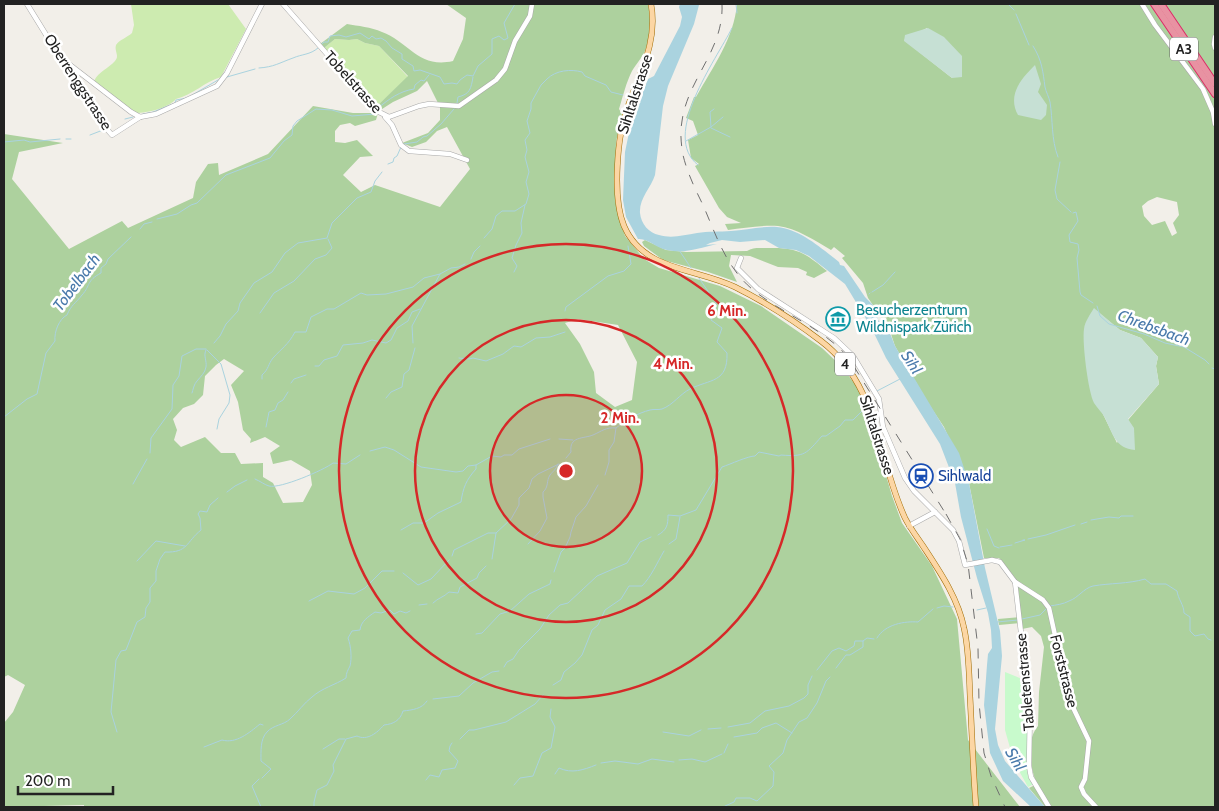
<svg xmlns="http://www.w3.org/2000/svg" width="1219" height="811" font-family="Cabin,sans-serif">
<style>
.grass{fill:#cdebb0}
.forest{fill:#add19e;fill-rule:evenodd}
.wetland{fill:#c6e0d4}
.park{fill:#c8facc}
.water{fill:#aad3df}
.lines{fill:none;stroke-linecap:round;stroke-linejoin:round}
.stream{stroke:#aad3df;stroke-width:1}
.minor-casing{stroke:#a9a9a9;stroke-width:5.5}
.major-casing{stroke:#a06b00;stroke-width:6}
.highway-casing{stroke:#dc2a67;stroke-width:8}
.minor{stroke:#fff;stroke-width:4.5}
.major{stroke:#fcd6a4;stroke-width:5}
.highway{stroke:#e892a2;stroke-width:6}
.rail{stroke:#707070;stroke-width:1;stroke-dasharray:10 10;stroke-linecap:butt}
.ring{fill:none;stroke:#d62828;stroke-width:2.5}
.labels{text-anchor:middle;stroke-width:5;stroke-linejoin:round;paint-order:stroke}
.shield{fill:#fff;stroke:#646464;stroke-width:1}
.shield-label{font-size:14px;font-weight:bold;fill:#222}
.street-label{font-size:15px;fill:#222;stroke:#fff}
.culture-label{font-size:15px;fill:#0d838f;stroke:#fff;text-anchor:start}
.transit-label{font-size:15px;fill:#164399;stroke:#fff;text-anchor:start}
.water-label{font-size:16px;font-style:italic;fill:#4a7aab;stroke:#fff}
.centre{fill:#d62828;stroke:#fff;stroke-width:2.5}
.ring-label{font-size:15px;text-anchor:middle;font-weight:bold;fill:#d62828;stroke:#fff;stroke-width:5;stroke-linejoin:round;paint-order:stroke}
</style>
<rect width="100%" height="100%" fill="#f2efe9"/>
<g class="grass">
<path d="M 131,4 L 228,4 L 246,29 L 221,77 C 204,82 193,95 176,99 C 168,108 148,113 135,113 L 94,81 C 99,71 108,69 115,61 C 120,56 114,51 116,45 C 119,40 128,37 132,33 L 134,25 Z"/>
<path d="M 335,39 L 349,40 L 357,39 L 365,43 L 379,46 L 408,77 L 376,107 L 324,48 Z"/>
</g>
<g class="forest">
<path d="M 446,4 L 648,4 C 651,20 651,36 645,51 C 642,58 636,64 632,71 C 626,83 623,96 619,109 L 622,114 L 616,142 L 615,201 L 625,236 L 644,259 L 659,268 L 720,286 L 761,306 L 822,348 L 842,367 L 857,387 L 867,410 L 892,496 L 902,523 L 932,566 L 957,619 L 968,740 L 1020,807 L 84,807 L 84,805 L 4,807 L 4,723 L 13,712 L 25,685 L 8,675 L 4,677 L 4,134 L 63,143 L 19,152 L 12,179 L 69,249 L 122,221 L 128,228 L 193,198 L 196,182 L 208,164 L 218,163 L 219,175 L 268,154 L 313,106 L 353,113 L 378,113 L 376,120 L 355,126 L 350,123 L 340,125 L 335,131 L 335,142 L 345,143 L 357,140 L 373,156 L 360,157 L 343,175 L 361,192 L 375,185 L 440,207 L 470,169 L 447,127 L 437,131 L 426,142 L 412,147 L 402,143 L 428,133 L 440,120 L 440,107 L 427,81 L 417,91 L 393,102 L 379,111 L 376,107 L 408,76 L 379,46 L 365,43 L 357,39 L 349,40 L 335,39 L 324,48 L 320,44 L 347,24 C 358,26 371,27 382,32 C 409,42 419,69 453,61 L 463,39 L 466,18 ZM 578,319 L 618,325 L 637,362 L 632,400 L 615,407 L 596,393 L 594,372 L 580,344 L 565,323 ZM 224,359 L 244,371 L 231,385 L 238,402 L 243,430 L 251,439 L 250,443 L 265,437 L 280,446 L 270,453 L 273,464 L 291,460 L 310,471 L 312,485 L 303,502 L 283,503 L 273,483 L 263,477 L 263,463 L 241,464 L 235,453 L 221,453 L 205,437 L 181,447 L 174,440 L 177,430 L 173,419 L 183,408 L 194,404 L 203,395 L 205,376 L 216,365 Z"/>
<path d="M 737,4 L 1150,4 L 1200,78 L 1210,71 L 1165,4 L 1215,4 L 1215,807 L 1045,807 L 1029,788 L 1037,784 C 1030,769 1026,739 1038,726 L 1039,692 L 1044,647 L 1041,636 L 1032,627 L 1022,629 L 1021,623 L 999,625 L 998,619 L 1021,617 L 1017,581 L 999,558 L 984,558 L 969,483 L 944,427 L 928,403 L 895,346 L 889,328 L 868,298 L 863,283 L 842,258 L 845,256 L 834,247 L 831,250 C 816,241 796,228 778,226 C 762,225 744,228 728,230 L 725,224 L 741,223 L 727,217 L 719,208 L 695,166 L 699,164 L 691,158 L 688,140 L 698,135 L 693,121 L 686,118 L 694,97 L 696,97 C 713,67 734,38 737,4 ZM 927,28 L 952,78 L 904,40 ZM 1157,197 L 1177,202 L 1179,215 L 1173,223 L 1177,233 L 1172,236 L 1165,221 L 1152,225 L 1144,216 L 1142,206 L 1148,201 ZM 1094,309 L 1120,330 L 1141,338 L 1158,357 L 1156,366 L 1159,384 L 1128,420 L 1117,443 L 1101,410 Z"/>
<path d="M 645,240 L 666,250 L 686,252 L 747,251 C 753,247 760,248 766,248 C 797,247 804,252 827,271 L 814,278 L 806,275 L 807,272 L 798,268 L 778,267 L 750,256 L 731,255 L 729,266 L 737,282 L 708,272 L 663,260 L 644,246 L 642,242 Z"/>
</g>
<g class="wetland">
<path d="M 928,28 L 944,37 L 962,56 L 962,77 L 952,78 L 904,41 L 905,35 Z"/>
<path d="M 1035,65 L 1041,84 L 1038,92 L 1047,105 L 1046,115 L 1041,120 L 1018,115 C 1007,95 1021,79 1035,65 Z"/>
<path d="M 1094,308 L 1120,330 L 1141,338 L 1158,357 L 1156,366 L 1159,384 L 1128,419 L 1134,428 L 1135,450 C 1115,448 1113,434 1105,418 C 1102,412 1097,408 1094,403 C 1088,391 1082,342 1084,329 C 1085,321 1090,315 1094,308 Z"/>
</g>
<path class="park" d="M 1005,672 L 1027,681 L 1030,709 L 1029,768 L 1034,784 L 1028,787 L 1014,762 L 1005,730 Z"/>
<path class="water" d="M 680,4 L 701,4 L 699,5 L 694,24 L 668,86 L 663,106 L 655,175 C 651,188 639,198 640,213 C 641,224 649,233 659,235 C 672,239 684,235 697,233 C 708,231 720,232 731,231 C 746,230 762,226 777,227 C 800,229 821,248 839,262 L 840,265 L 844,266 L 865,297 L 874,306 L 878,320 L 881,323 L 886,323 L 895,346 L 959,453 L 969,483 L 985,568 L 1000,631 L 1002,656 L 995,729 L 998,745 L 1005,761 L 1045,807 L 1031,807 L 1003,781 L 990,753 L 984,705 L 987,665 L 988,654 L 992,648 L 991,630 L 988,613 L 977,578 L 961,517 L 955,483 L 940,444 L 886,358 L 871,327 L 845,284 L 809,256 L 796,250 L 779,248 L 765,240 L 740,242 L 722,240 L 710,243 L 706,245 L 717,244 C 699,248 685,254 667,250 C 656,248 648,238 638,239 L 626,217 L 623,200 L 625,152 L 631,123 L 648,79 L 654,76 L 680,26 L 682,17 L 679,7 Z"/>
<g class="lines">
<g class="stream">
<path d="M 736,4 L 737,13"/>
<path d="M 1008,4 L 1014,10"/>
<path d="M 1016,14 L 1029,45"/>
<path d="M 322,44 L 324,42 L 328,42 L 330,36 L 339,35 L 346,37 L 360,33 L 369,39 L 372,36 L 376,39 L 381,38 L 386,41 L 392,48 L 402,54 L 402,59 L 413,66 L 414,71 L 420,70 L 440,77 L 444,84 L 452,83 L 457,84 L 460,80 L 467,75 L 473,76 L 478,66 L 492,54 L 492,39 L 499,36 L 504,40 L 508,38 L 504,23 L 515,4"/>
<path d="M 1033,46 C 1042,60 1043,72 1045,87 C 1046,92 1049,97 1050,102 C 1053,120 1051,139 1058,157"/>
<path d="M 259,68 C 274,67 279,63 293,58 C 302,54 310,55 318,48"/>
<path d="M 227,77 L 255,69"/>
<path d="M 457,103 L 458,97 C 470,94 471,89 473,77"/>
<path d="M 378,108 C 389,99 400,91 414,89 L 415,85 L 421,80 L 424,81 L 429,75"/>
<path d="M 143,114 L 153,112 L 175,103 L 176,100 L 187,98 L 218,80"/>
<path d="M 125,119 L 133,117"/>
<path d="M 711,127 L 710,112 L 714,109"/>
<path d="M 711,128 L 730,137"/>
<path d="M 90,135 L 103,130"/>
<path d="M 66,139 L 71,139"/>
<path d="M 686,141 L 711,127 L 723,117"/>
<path d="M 4,142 L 24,140 L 30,142 L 60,139"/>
<path d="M 404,144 L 417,142 L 423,137 L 427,136 L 441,124 L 454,109"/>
<path d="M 1060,162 L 1055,190 L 1057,199 L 1071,212"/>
<path d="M 388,164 L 393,162 L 394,158 L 397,156 L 401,147"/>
<path d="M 698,165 C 660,136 716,60 732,28"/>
<path d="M 1073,213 L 1076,212 L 1078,221 L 1069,235 L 1070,242 L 1078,244 L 1079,250 L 1077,258 L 1080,292 L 1081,295 L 1093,303"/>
<path d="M 157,219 L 177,214 L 191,205 L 197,203 L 226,175 L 270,158 L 284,141 L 292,135 L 293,126 L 297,121 L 316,109 L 332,110 L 352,116 L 375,114"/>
<path d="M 140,229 L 144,224 L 152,222"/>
<path d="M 484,238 L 492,229 L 496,216 L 502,211 L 515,211 L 526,204 L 529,194 L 526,182 L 529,172 L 525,157 L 527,150 L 525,140 L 530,133 L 527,121 L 531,109 L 531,103 L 541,85 C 543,83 545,81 547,79 C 556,70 571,69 582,72 L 585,76 L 606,85 L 611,92 L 623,95"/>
<path d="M 679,250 L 691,268"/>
<path d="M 471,259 L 474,252 L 480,246"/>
<path d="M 514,272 L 517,266 L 512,258 L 516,245 L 522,233 L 521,223 L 525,205"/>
<path d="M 699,278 L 716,303 L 716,307"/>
<path d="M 872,292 L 883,285 L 895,272"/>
<path d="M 869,294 L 870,293"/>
<path d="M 1097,306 L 1100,316 L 1109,324 L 1144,334 L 1165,343 L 1184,347 L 1205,360 L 1209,364"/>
<path d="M 565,311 L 566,307 L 608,276 L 624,271 L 631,264 L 628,246"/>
<path d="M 260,313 L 274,293 L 294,281 L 315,259 L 326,255 L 332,248 L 328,239"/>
<path d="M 214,343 L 220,336 L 226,324 L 238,311 L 240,303 L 254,283 L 272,272 L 285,253 L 298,243 L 327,238 L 332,223 L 357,198 L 371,192 L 375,181 L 382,172"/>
<path d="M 413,343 L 412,326 L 440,274 L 451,268 L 459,267 L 465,264"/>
<path d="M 207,350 L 221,364 L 230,395 L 229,403 L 219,419 L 217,429"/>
<path d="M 459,358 L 469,359 L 473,358 L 486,361 L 503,354 L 514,346 L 521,347 L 536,338 L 550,337 L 565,332"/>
<path d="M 315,366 L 319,366 L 324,360 L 337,356 L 343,345 L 363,343 L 372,340 L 386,343 L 391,340 L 397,328 L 408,321 L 412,312 L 420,309"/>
<path d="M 1212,368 L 1215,369"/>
<path d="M 262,379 L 262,375 C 269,369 268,364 273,358 C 282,348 288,345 295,332 L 306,332 L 311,317 L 327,309 L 334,309 L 361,293 L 367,295 L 386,294 L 413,287 L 424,278 L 440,274"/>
<path d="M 291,383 L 294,379 L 306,375"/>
<path d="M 877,391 L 900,379"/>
<path d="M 192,393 C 193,390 194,384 197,381 C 201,376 205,373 206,367 C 207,360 203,356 206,350"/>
<path d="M 386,398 L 391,392 L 402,387 L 404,374 L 409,370 L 415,348"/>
<path d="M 4,417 L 27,399 L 37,394 L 46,353 L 55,341 C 54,332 59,319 67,315 C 71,305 76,303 82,295 C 91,285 86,281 101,273 L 101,268 L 106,264 L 108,259 L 131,237"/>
<path d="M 266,427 L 269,412 L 275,410 L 278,403 L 283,400 L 288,392"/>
<path d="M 559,439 L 573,440"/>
<path d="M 370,451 L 385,447 L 394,450 L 421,467 L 456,472 L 463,471 L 468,466 L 476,465 L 492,456 L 501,457 L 504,455 L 512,455 L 519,449 L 550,439"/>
<path d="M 150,453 L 151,438 L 172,409 L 173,385 L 179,376 L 182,356 L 196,349 L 206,349"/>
<path d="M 566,458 L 571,452 C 569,436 583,439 593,435 C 602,431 606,427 616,428 C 626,420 638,413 650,410 C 654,409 658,410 662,409 C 673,405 680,394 690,389 C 710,379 728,383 727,353 L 717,342 L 722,328 L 711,320 L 714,312"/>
<path d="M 605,475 L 609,462 L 609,450 L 614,442 L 616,428"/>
<path d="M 255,479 C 260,481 265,485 269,486 C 280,489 324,470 333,463 L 346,464 L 360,455"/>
<path d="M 133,484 L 147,459"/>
<path d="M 227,492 L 235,486 L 247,480"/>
<path d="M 1091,520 L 1109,517 L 1119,518 L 1121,516 L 1133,516"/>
<path d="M 1081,524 L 1087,522"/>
<path d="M 987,529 L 994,546 L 999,548"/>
<path d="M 401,530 L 413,523 L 424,523 L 438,513 L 461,502 C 463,488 466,480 476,469 L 476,465"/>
<path d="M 658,535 C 667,530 668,525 668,515 L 680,516 L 696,510 L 722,467 C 731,464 748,456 755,456 L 759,452 L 779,456 L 781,455 C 805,457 806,454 822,436 L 826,436 L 840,426 L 845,420 L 853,420 L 866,407"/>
<path d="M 1028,539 L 1046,535 L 1075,525"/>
<path d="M 1015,543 L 1025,540 L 1023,540"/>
<path d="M 528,544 L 540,531 L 547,518 L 543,497 L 543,492 C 549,487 546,481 550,475 C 553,471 556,470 558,464"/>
<path d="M 669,544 L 676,539 L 680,517"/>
<path d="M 1000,547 L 1012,545"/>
<path d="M 452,556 L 454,550 L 488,533 L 496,533"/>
<path d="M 492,559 L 496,533 L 511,519 L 519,505 L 519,498 L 529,488 L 532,479 L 538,474 L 559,464"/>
<path d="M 137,561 L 156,541 L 185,546"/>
<path d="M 554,572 L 561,552 L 565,548 L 570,537 L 571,532 L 576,517 L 586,506 L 598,485"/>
<path d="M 403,573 L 418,585 L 431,579 L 449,560"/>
<path d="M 309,601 L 328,591 L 354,594 L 365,588 L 382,571 L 394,571"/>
<path d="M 433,603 C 438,598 444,597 449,592 L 458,593 L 460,587 L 477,578 L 479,573 L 486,566"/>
<path d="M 419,605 L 427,604"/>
<path d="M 1050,606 C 1056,605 1064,604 1069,601 C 1078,598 1084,588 1093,586 C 1110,583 1128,584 1145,579 L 1151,584 L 1166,584 L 1177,591 C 1178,599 1184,605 1184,613 L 1190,617 L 1190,631 L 1195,636 L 1204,634 L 1208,639 L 1211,640"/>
<path d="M 937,608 L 944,606 L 953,607"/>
<path d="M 977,610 L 986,608"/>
<path d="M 1022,619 L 1040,615 L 1047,608"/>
<path d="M 997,622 L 1018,620"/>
<path d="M 476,634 L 482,633 L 500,614 L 510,611 L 529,594 L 550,584 L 551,580"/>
<path d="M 877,638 C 885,624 905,621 918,622 L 933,609"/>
<path d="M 504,667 L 507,662 L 513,659 L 519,650 L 540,629 L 549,615 L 560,605 L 568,603 L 597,576 L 627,563 L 640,542 L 651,537"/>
<path d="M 836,668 L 846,655 L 850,655 L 863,647 L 863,641 L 867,638 L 874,639"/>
<path d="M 817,670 L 832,651 L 839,648 L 846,651 L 854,646 L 855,641 L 863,641"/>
<path d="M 553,685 L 561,680 L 564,672 L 575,663 L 582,655 L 592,630 L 598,625 L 605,610 L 621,599 L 629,586 L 642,586 C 651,577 657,563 664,551"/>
<path d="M 433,699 L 459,696 L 473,683 L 492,672 L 499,671"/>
<path d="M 728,727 L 750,723 L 765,711 L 789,706 L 804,698 L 808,694 L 808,685 L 812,676"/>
<path d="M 708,729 L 721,728"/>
<path d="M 117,732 L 111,712 L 116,660 L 121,651 L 126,650 L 137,622 L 145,617 L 146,608 L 150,602 L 150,588 L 156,581 L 156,571 L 160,559 L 165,552 C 188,553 186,542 201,530 L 200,518 L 198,514 L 200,511 L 207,512 L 210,505 L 218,498"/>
<path d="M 663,732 L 689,736 L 701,730"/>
<path d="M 734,737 L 757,733 L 762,728 L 776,723 L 792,733"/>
<path d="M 460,739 L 469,730 L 474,730 L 506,722 L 535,704 L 543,695"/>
<path d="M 204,747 L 222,740 C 236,744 249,733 260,724 L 263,725"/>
<path d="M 323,749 L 339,739 L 345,739"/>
<path d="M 724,753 L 728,744"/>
<path d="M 679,760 L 692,759 L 705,762 L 722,754"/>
<path d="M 601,763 L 615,761 L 638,764 L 652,759 L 674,762"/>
<path d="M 555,774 L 559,768 C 572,774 583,770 596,765"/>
<path d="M 262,778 L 271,769 L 261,761 C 261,752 260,739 267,732 C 273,725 284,725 290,719 C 298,712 304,703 312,697 C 322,688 335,685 346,678 C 346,673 348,670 350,666 C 352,658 351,646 348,638 L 352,631 L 360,630 C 361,621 368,617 375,612 L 381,613 L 390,610 L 394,614 L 400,611 L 406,613 L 410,611"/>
<path d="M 259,779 L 252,786 L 261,807"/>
<path d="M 426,780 L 430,775 L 439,777 L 442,770 L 455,768 L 458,761 L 449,751 L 450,746 L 452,743"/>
<path d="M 514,785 L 520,778 L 533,776 L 542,753 L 551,748 L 555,727 L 550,717 L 551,709"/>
<path d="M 725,806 L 734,802 L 736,798 L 750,798 L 757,801 L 773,786 L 774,772 L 769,766 L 783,753 L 787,740 L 799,722 L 807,718 L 817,703 L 826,681 L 830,677"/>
<path d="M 314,807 L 314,802 L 317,790 L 327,785 L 334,771 L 333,765 L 346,739 L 357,736 C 367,741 377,733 384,725 C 393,724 400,721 403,711 C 412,710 422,709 427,701"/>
</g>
<g class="minor-casing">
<g id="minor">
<path d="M 27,4 L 53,46 L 93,103 L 104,126 L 112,135 L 140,117 L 156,114 L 217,86 L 227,73 L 262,4"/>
<path d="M 283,4 L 377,111 L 389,117 L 419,106 L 429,104 L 459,106 L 496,80 L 505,69 L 515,41 L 530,16 L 532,4"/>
<path d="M 1142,4 L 1155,25 L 1203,89 L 1213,112 L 1215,124"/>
<path d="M 1215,37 L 1214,44 L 1215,48"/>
<path d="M 70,65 L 131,112 L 140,117"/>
<path d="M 385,117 L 392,125 L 401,145 L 409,151 L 450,154 L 467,160"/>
<path d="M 741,258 L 737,268 L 758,289 L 834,338 L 853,356 L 879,399 L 883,427 L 905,478 L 914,491 L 953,530 L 959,541 L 965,565 L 992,560 L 1000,562 L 1015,582 L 1043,600 L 1049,608 L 1069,699 L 1089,741 L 1085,779 L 1081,787 L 1084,794 L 1096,807"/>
<path d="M 909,526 L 935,512"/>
<path d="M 1015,582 L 1030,708 L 1029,766 L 1031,777 L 1049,807"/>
</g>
</g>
<g class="major-casing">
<path id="major" d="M 651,4 C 658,42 640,72 628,106 C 617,135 612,197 624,226 C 643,271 696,268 735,287 C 763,301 796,322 821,341 C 880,386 876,456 905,518 C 910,528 917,537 923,546 C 940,572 958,598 964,628 C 969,650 969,673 970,696 C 972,733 973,770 976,807"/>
</g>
<g class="highway-casing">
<g id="highway">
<path d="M 1154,4 L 1215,94"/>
<path d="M 1161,4 L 1215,84"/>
</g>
</g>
<use href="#minor" class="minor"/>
<use href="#major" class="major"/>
<use href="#highway" class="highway"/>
<g class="rail">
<path d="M 722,4 C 724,50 688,78 682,121 C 680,132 681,144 683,155 C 687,172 695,189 703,205 C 716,235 726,267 752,289 C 782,314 822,327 848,357 L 949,519"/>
<path d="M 946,514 L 960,539 L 968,564 L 978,648 L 979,703 L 984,753 L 991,776 L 1005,807"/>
</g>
</g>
<circle cx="566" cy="471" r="76" fill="#d62828" fill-opacity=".12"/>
<g class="ring">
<circle cx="566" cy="471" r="76"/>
<circle cx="566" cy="471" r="151"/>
<circle cx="566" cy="471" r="227"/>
</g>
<defs>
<g id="museum-ring" transform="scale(1.25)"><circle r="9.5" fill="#fff" stroke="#0f9aa8" stroke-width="1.5"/><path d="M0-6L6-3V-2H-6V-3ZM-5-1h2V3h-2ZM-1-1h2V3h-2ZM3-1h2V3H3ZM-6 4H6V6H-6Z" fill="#0f9aa8"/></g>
<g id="station-ring" transform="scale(1.25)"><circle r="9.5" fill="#fff" stroke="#1a4fb4" stroke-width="1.5"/><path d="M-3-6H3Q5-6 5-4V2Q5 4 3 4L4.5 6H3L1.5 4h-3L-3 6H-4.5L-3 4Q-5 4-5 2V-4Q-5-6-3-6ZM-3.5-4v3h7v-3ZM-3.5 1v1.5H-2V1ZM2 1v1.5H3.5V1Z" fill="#1a4fb4"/></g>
</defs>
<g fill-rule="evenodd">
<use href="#museum-ring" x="838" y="319"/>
<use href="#station-ring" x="921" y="476"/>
</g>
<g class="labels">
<g class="shield">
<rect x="1170" y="37.5" width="28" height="23" rx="4"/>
<rect x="835" y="352.5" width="20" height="23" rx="4"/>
</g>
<g class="shield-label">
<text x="1184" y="54">A3</text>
<text x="845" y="369">4</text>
</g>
<g class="street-label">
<text transform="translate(78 82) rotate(57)" y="5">Oberrenggstrasse</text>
<text transform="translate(353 82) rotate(48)" y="5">Tobelstrasse</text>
<text transform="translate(635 94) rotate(-72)" y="5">Sihltalstrasse</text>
<text transform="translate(877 435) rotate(72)" y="5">Sihltalstrasse</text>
<text transform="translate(1064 671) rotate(76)" y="5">Forststrasse</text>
<text transform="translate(1025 682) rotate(-95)" y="5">Tabletenstrasse</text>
</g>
<g class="culture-label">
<text x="856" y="315">Besucherzentrum<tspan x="856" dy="17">Wildnispark Zürich</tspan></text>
</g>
<g class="transit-label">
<text x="938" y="481">Sihlwald</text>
</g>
<g class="water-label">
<text transform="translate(76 282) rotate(-53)" y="6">Tobelbach</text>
<text transform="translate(1154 327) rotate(20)" y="6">Chrebsbach</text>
<text transform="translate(912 362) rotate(57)" y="6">Sihl</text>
<text transform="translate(1016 759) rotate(60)" y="6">Sihl</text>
</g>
</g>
<circle cx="566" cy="471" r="8" class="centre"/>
<g class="ring-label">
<text x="727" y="316">6 Min.</text>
<text x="673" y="369">4 Min.</text>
<text x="620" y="423">2 Min.</text>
</g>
<rect width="1219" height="811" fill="none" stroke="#222222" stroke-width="10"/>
<path d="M18 786v8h95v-8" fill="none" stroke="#222222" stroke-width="2.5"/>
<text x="25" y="786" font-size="15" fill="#222222" stroke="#ffffff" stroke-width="4" paint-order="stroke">200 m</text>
</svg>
